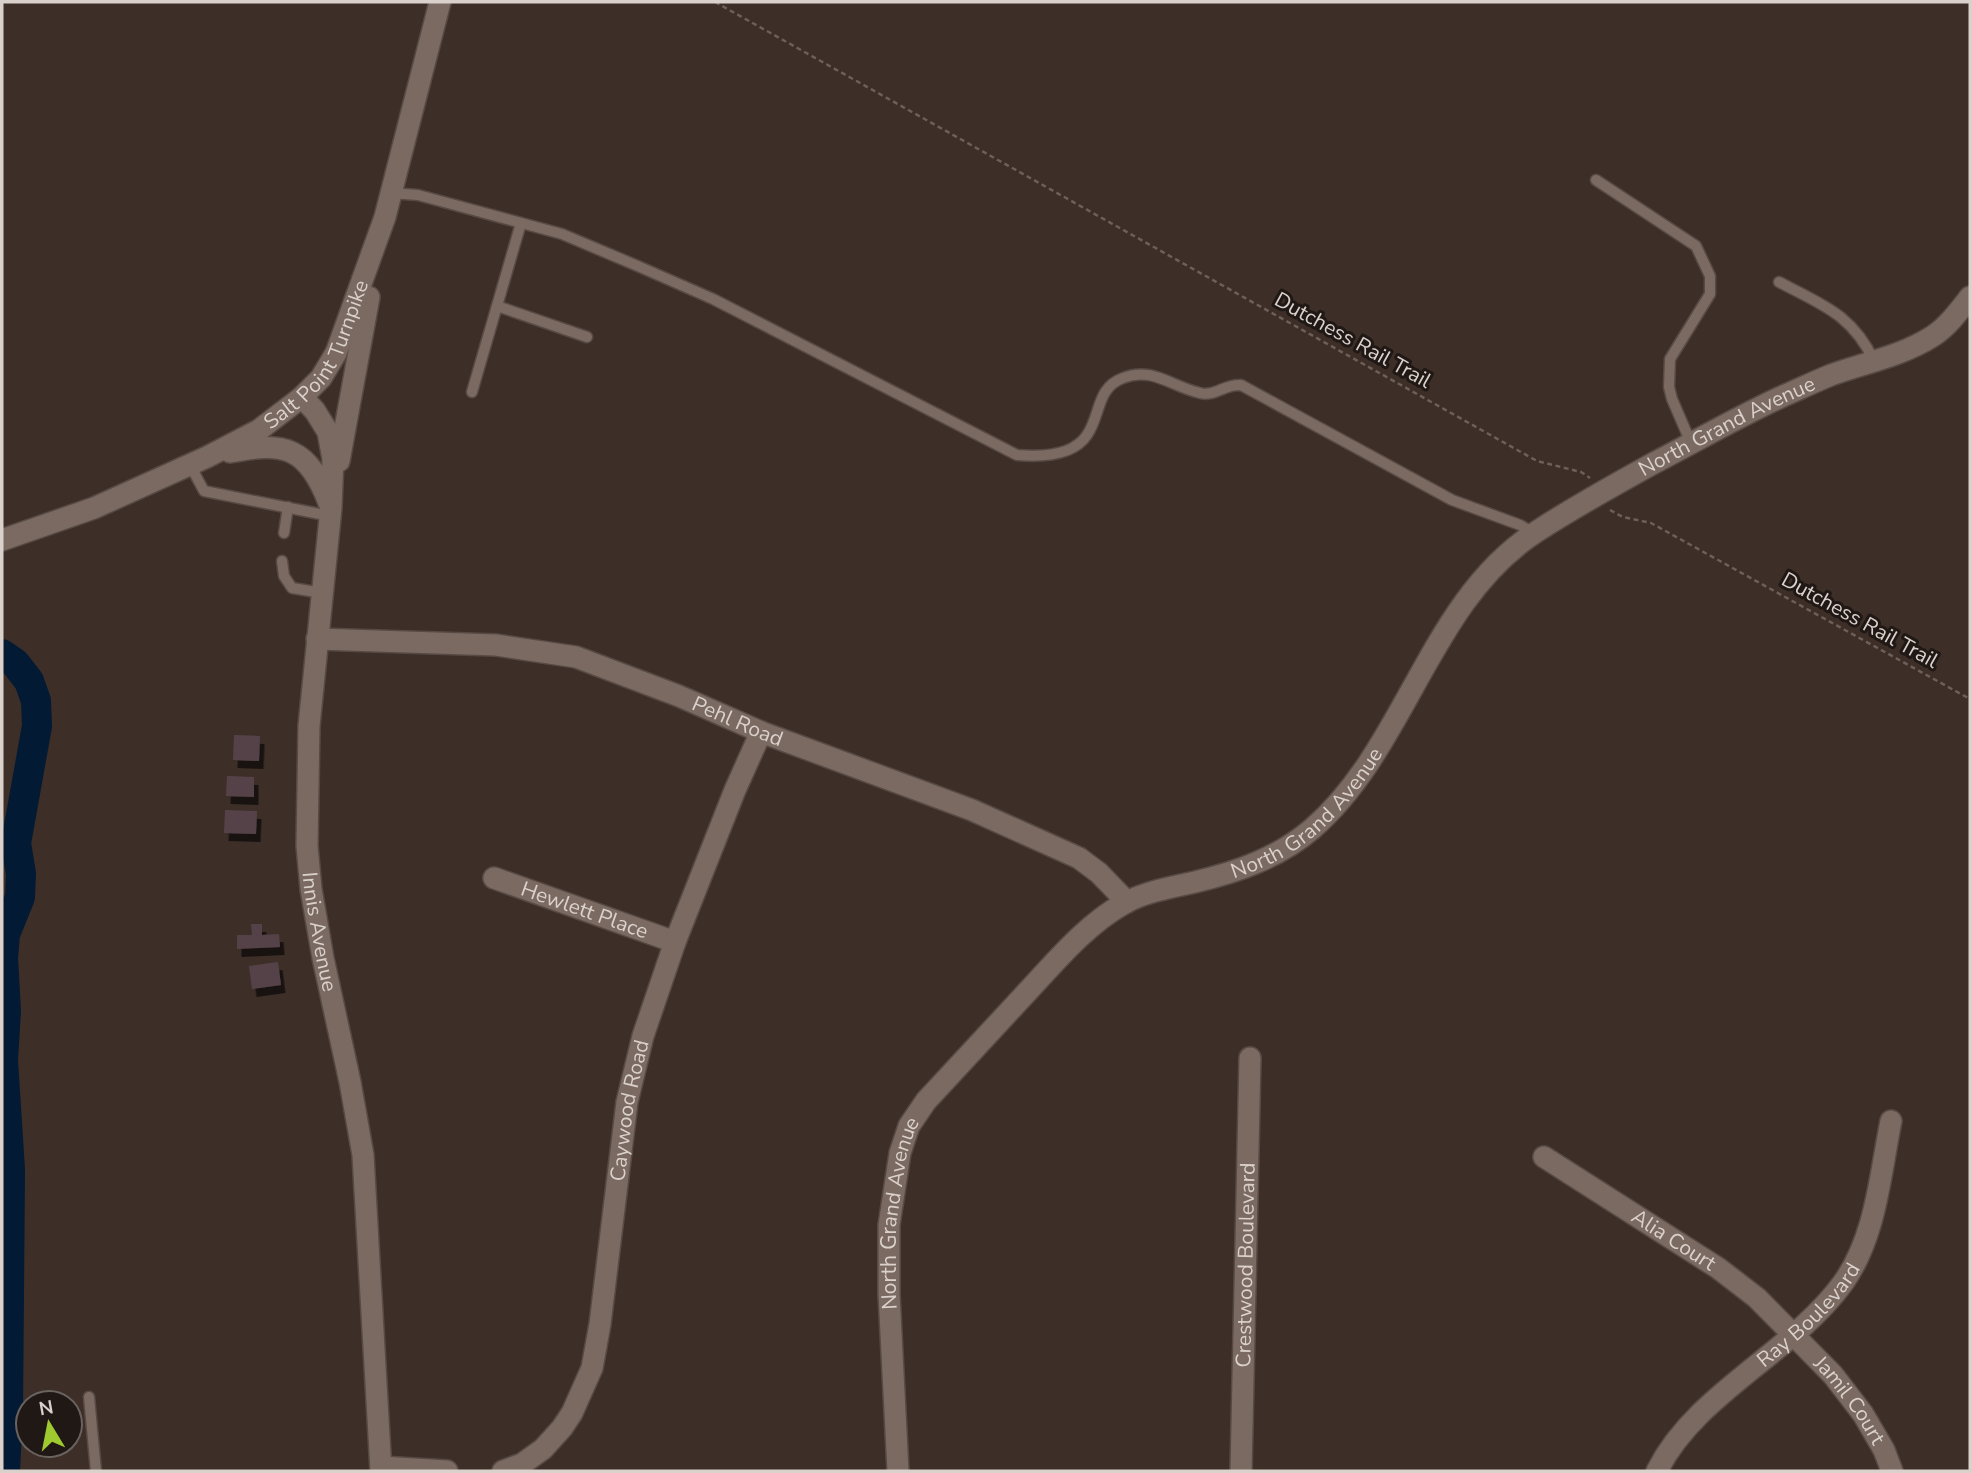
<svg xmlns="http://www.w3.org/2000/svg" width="1972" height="1473" font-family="'Nunito Sans',sans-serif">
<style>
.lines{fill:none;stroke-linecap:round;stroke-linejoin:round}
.river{stroke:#021a33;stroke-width:30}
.building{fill:#544349;filter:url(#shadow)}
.lane-casing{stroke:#574a44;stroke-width:13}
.street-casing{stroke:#574a44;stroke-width:24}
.secondary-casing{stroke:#574a44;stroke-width:24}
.path{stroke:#6d5f59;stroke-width:2.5;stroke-dasharray:5 3.5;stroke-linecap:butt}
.lane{stroke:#7a6a61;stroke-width:10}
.street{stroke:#7a6a61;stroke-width:21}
.secondary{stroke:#7a6a61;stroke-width:21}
.labels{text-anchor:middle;stroke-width:6;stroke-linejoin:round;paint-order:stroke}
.street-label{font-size:21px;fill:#dbd1cc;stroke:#1f1815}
</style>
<defs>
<filter id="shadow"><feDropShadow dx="4.5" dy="8" stdDeviation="0" flood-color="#0009"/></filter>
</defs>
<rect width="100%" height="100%" fill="#3d2e27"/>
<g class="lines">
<path class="river" d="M 2,654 L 15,663 L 29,681 L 36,701 L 37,726 L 16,843 L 21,874 L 20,897 L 5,934 L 3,958 L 6,1011 L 3,1060 L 10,1170 L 8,1411 L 5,1471"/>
</g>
<g class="building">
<path d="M 234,735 L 260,736 L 259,761 L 233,760 Z"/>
<path d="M 227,776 L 254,777 L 254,797 L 226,796 Z"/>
<path d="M 225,810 L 257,811 L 256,834 L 224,833 Z"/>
<path d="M 251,924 L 262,924 L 262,935 L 279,934 L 280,947 L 237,949 L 237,935 L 252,935 Z"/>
<path d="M 278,962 L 281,985 L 252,989 L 249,966 Z"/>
</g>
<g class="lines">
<g class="lane-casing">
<g id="lane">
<path d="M 1596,180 L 1696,246 L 1710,276 L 1710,294 L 1670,359 L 1669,387 L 1672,399 L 1691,443"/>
<path d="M 391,193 L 418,195 L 562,234 L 640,267 L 713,299 L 1017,455 C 1040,457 1073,456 1087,435 C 1101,415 1096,388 1123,378 C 1152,366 1172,387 1200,393 C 1215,397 1224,384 1241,385 L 1452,500 L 1520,525 L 1533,533"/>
<path d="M 1779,282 C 1822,305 1852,314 1874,361"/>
<path d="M 497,306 L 587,337"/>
<path d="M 472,392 L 521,223"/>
<path d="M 190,465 L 204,491 L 330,516"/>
<path d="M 284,533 L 288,507"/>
<path d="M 282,561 L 284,576 L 292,588 L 322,593"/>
<path d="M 89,1397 L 96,1471"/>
</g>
</g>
<g class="street-casing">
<g id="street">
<path id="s1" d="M 317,639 L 496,645 L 576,657 L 679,696 L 761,732 L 972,810 L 1079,858 L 1099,873 L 1127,902"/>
<path id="s2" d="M 494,878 L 675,942"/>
<path id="s3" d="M 1544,1157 L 1718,1268 L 1757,1298 L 1833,1375 L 1863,1414 L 1884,1450 L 1892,1471"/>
<path d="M 381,1467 L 447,1471"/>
<path id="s4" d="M 503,1471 L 522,1464 L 543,1449 L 562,1428 L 572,1413 L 592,1368 L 600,1324 L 627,1102 L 643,1036 L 675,942 L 735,790 L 761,732"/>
<path id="s5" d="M 898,1471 L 889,1294 L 889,1225 L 900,1153 L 909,1126 L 926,1101 C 960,1064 994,1028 1028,991 C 1057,960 1086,925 1123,904 C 1144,892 1172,887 1195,882 C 1237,872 1278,858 1312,829 C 1407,747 1429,601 1536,532 C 1574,507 1614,485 1654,463 C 1696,441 1738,417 1781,397 C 1797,390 1814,382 1831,375 C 1864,363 1902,356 1933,336 C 1948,326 1959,311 1970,297"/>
<path id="s6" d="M 1241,1471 L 1250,1058"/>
<path id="s7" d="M 1657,1471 C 1695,1394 1792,1353 1843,1283 C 1876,1237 1880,1175 1891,1121"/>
</g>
</g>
<g class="secondary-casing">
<g id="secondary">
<path id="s8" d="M 302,397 L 315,411 L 328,432 L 333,459 L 331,508 L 309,726 L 307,846 L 311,889 L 323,958 L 350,1082 L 363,1155 L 381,1471"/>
<path d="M 230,452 C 286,441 308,448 329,503"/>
<path d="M 339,461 L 369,297"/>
<path id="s9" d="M 2,540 L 94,508 L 207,457 L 259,430 L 302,397 L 321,378 L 336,353 L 385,217 L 440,2"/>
</g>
</g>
<g class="path">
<path d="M 715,2 L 1537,461 L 1581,472 L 1590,478"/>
<path d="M 1610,510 L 1623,517 L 1651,523 L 1970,699"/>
</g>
<use href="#lane" class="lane"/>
<use href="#street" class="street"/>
<use href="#secondary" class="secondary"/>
</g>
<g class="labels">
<g class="street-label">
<text transform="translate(1353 340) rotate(29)" y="7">Dutchess Rail Trail</text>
<text dy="7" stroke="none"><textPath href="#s9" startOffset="378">Salt Point Turnpike</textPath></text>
<text dy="7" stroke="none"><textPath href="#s5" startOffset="1456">North Grand Avenue</textPath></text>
<text transform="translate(1860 620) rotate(29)" y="7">Dutchess Rail Trail</text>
<text dy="7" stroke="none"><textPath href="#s1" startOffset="434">Pehl Road</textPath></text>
<text dy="7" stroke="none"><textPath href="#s5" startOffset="868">North Grand Avenue</textPath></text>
<text dy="7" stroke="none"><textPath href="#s2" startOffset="96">Hewlett Place</textPath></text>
<text dy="7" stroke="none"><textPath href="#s8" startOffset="546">Innis Avenue</textPath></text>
<text dy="7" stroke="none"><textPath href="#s4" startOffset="402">Caywood Road</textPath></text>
<text dy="7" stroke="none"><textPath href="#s5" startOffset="259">North Grand Avenue</textPath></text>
<text dy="7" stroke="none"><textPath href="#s3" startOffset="154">Alia Court</textPath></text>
<text dy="7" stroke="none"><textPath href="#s6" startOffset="206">Crestwood Boulevard</textPath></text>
<text dy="7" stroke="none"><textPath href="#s7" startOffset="219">Ray Boulevard</textPath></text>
<text dy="7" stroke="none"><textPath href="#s3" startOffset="394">Jamil Court</textPath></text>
</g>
</g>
<rect width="1972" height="1473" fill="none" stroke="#dbd1cc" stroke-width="7"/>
<g transform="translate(49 1424) rotate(350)"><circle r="33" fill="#1f1815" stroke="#6a625e" stroke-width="2"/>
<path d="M0-5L12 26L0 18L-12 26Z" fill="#9eca2f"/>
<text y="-10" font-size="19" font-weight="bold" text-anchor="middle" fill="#dbd1cc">N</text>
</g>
</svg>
